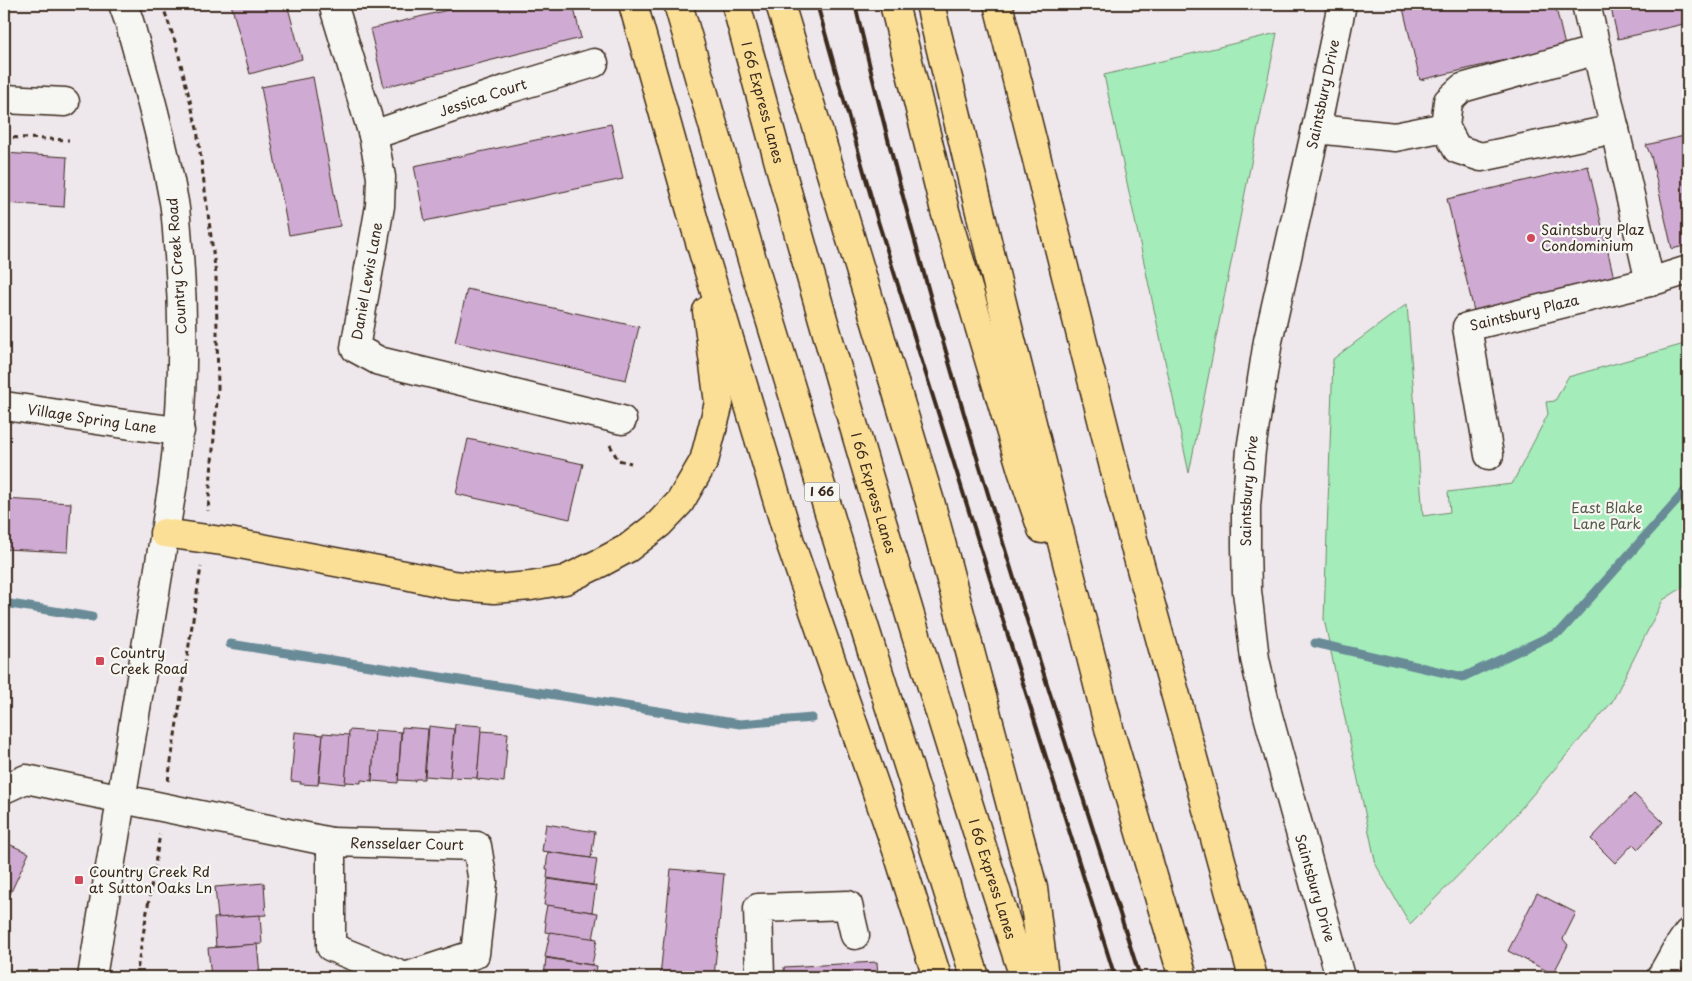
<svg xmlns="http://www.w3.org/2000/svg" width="1692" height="981" font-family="'Playpen Sans',sans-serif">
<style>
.green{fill:#a4ecba;stroke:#708b6c}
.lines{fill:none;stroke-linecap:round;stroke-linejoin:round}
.stream{stroke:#698b97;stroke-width:9}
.building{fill:#cfaad2;stroke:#3b2a1e}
.minor-casing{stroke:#3b2a1e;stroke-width:31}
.highway-casing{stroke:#3b2a1e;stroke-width:31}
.path{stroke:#3b2a1e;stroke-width:3;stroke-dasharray:5 4;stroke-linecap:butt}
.minor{stroke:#f6f6f2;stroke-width:28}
.highway{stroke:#fbdf96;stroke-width:28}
.rail{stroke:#3b2a1e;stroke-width:4}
.poi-dot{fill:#d1495b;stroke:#f6f6f2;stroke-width:2}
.labels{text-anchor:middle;stroke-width:4.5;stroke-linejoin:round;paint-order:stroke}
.shield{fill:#f6f6f2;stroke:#73675e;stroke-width:1}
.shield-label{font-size:12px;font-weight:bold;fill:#3b2a1e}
.street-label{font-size:14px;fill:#3b2a1e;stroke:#f6f6f2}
.poi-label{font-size:14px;fill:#3b2a1e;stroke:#f6f6f2;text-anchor:start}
.park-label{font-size:14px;fill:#555a45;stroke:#f6f6f2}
</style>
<rect width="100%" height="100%" fill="#eee7ec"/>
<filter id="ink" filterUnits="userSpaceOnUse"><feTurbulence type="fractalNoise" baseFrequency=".02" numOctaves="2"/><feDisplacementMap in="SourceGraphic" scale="10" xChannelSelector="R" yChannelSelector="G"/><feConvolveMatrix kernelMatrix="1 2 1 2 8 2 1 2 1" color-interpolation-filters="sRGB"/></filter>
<g filter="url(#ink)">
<g class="green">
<path d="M 1277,33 L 1189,473 L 1104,75 Z"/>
<path d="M 1407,304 L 1423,516 L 1450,512 L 1448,492 L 1512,484 L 1548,414 L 1546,402 L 1555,401 L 1568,377 L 1688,343 L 1688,584 L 1663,600 L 1612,702 L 1499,834 L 1410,924 L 1376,865 L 1324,619 L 1333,359 Z"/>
</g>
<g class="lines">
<g class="stream">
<path d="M 4,603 L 92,617"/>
<path d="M 1315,643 L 1463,677 L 1561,631 L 1688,488"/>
<path d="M 230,644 L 740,724 L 812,718"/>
</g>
</g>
<g class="building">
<path d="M 231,4 L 287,4 L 302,59 L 250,74 Z"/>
<path d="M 472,4 L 573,4 L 581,38 L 384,87 L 370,29 Z"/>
<path d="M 1402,4 L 1555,4 L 1565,46 L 1420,80 Z"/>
<path d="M 1610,4 L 1688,4 L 1688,23 L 1618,39 Z"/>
<path d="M 313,77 L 340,226 L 289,235 L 261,87 Z"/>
<path d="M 611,124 L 623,179 L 425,221 L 414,166 Z"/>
<path d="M 1688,135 L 1688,245 L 1672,249 L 1651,156 L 1646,145 Z"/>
<path d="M 4,153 L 67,157 L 64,207 L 4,203 Z"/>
<path d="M 1588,166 L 1614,278 L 1474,311 L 1447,199 Z"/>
<path d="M 467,289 L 639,327 L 626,380 L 455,342 Z"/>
<path d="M 468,439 L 583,464 L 570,519 L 456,494 Z"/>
<path d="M 4,499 L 71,503 L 68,552 L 4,549 Z"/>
<path d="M 455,724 L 482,726 L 477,778 L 450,777 Z"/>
<path d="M 429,726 L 454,729 L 450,778 L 425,776 Z"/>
<path d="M 402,727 L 428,729 L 424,779 L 415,779 L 415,781 L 398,780 Z"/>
<path d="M 349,730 L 375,732 L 372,781 L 361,780 L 361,783 L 345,782 Z"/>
<path d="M 375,730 L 401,732 L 398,783 L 372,781 Z"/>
<path d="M 481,731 L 508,733 L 504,782 L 477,779 Z"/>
<path d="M 295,732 L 323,735 L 318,785 L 300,784 L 301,782 L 291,781 Z"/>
<path d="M 323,733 L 349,735 L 345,784 L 319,781 Z"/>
<path d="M 1634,794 L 1663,822 L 1638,849 L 1633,844 L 1615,863 L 1591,839 Z"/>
<path d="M 546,824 L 595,832 L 591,858 L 542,851 Z"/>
<path d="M 4,842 L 29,853 L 4,907 Z"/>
<path d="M 548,852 L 597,859 L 593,885 L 547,878 L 548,869 L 546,869 Z"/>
<path d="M 671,869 L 724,874 L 714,977 L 660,977 Z"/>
<path d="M 548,879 L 596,886 L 592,912 L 544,905 Z"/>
<path d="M 264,883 L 266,915 L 218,918 L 215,887 Z"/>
<path d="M 1537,893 L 1576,913 L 1563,939 L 1568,945 L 1553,974 L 1508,951 Z"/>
<path d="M 547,905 L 598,913 L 593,939 L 545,932 L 546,922 L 544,921 Z"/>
<path d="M 260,915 L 262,944 L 216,947 L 214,918 Z"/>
<path d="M 550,932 L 597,939 L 592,965 L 545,957 Z"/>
<path d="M 257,944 L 260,974 L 211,977 L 208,948 Z"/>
<path d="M 546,958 L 597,966 L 595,977 L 544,977 Z"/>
<path d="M 877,962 L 878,977 L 785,977 L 784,967 Z"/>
<path d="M 260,974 L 264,974 L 265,977 L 217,977 Z"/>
</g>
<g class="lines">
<g class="minor-casing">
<g id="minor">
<path d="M 333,4 L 373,135 L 381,177 L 380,206 L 355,348 L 379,361 L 622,420"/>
<path d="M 1586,4 L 1650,282"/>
<path d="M 1597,50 L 1462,88 L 1448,101 L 1445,127 L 1457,149 L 1481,157 L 1615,129"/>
<path d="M 4,99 L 65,102"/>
<path d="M 1316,129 L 1395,137 L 1445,127"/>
<path id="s1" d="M 373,135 L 508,89 L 594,63"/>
<path id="s2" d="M 4,406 C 63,414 121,425 180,431"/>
<path id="s3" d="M 1489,455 L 1467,327 L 1650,282 L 1688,270"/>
<path d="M 4,789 L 26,779 L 331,842"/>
<path d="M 331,842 L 477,846 L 483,882 L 475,954 L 405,977 L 331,947 Z"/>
<path d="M 92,977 L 173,483 C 183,407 185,331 179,255 C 177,237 177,219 174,202 C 163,141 146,81 129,21 L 123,4"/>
<path d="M 760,977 L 758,908 L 848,905 L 855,935"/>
<path id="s4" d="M 1340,977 L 1267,712 L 1255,659 L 1247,591 L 1246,547 L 1246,506 L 1251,450 L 1268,341 L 1316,129 L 1342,4"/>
<path d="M 1661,977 L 1675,952 L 1688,933"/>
</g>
</g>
<g class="highway-casing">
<g id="highway">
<path d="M 633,4 L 695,225 L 790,542 L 898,853 L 937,977"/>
<path d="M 678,4 L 755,270 L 853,591 L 975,977"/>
<path id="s5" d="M 736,4 C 823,331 919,656 1024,977"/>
<path d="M 780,4 L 931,505 L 1033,888 L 1044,977"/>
<path d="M 894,4 L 945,211 L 1022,470 L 1042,529"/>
<path d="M 930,4 L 1010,336 L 1110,732 L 1183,977"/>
<path d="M 998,4 L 1123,503 L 1253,977"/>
<path d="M 164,533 L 229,542 L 410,576 L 452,585 L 494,589 L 531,586 L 565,580 L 602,562 L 628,548 L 659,524 L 680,502 L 704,461 L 719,403 L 707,311"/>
</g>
</g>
<g class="path">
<path d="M 162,4 L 176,44 L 197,129 L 216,275 L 218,388 L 208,511"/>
<path d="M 4,137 L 69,140"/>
<path d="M 610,445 L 618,460 L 631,463"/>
<path d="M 168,781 L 201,567"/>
<path d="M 136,977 L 160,834"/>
</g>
<use href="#minor" class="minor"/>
<use href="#highway" class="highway"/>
<g class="rail">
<path d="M 817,4 L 877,218 L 1115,977"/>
<path d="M 855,4 C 931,333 1038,655 1140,977"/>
</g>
</g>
</g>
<g class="poi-dot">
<circle cx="1531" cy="238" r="5"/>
<rect x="95" y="656" width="10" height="10" rx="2.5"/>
<rect x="74" y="875" width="10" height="10" rx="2.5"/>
</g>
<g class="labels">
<rect class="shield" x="804.5" y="482.5" width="35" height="19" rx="4"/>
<g class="shield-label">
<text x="822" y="496">I 66</text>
</g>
<g class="street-label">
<text dy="5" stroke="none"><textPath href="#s4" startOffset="902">Saintsbury Drive</textPath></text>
<text dy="5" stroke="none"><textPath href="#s1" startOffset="116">Jessica Court</textPath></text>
<text dy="5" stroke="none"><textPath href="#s5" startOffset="102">I 66 Express Lanes</textPath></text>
<text transform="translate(177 266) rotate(-94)" y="5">Country Creek Road</text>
<text transform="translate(367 281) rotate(-80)" y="5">Daniel Lewis Lane</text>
<text dy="5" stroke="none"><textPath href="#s3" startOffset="189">Saintsbury Plaza</textPath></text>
<text dy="5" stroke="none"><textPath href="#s2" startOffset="89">Village Spring Lane</textPath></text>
<text dy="5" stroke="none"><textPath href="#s5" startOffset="508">I 66 Express Lanes</textPath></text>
<text dy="5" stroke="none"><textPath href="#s4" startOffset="498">Saintsbury Drive</textPath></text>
<text transform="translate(407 844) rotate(1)" y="5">Rensselaer Court</text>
<text dy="5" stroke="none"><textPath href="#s5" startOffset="912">I 66 Express Lanes</textPath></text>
<text transform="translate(1315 888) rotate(74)" y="5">Saintsbury Drive</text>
</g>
<g class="poi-label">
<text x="1541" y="235">Saintsbury Plaz<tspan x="1541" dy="16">Condominium</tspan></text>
<text x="110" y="658">Country<tspan x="110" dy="16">Creek Road</tspan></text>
<text x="89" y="877">Country Creek Rd<tspan x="89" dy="16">at Sutton Oaks Ln</tspan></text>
</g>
<g class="park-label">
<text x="1607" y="513">East Blake<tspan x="1607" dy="16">Lane Park</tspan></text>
</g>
</g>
<rect width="1692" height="981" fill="none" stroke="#f6f6f2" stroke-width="20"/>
<rect x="10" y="10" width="1672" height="961" fill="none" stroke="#3b2a1e" stroke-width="2" filter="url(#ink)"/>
</svg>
